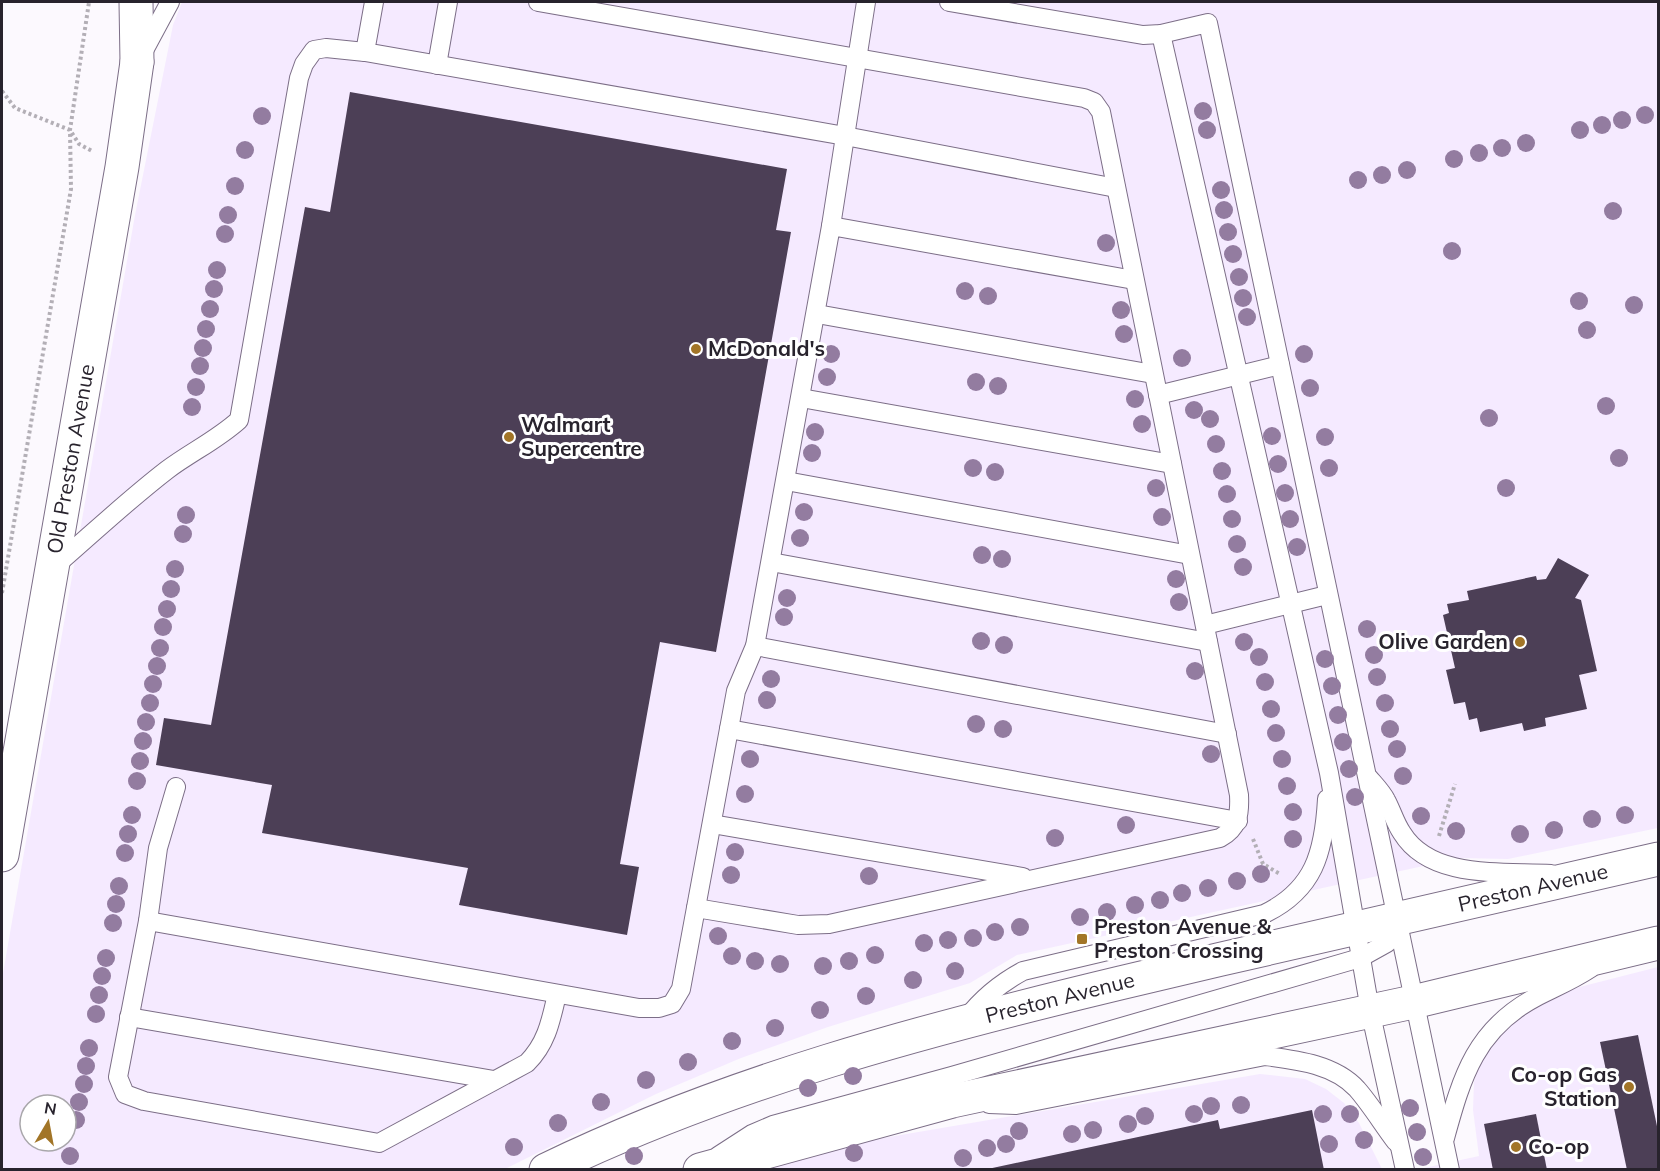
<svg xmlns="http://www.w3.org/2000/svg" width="1660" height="1171" font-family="Mulish,sans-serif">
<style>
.built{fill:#f5eaff;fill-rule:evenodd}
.building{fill:#4c3f56}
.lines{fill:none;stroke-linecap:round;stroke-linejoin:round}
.service-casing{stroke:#7c6e87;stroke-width:20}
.minor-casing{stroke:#7c6e87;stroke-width:35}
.secondary-casing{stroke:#7c6e87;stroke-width:35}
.motorway-casing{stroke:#7c6e87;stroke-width:35}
.path{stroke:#b3afb6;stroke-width:4;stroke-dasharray:3 3;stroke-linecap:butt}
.service{stroke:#fff;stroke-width:18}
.minor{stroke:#fff;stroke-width:33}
.secondary{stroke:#fff;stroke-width:33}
.motorway{stroke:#fff;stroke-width:33}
.tree{fill:#937ca0}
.poi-dot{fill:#a27527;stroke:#fff;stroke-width:2}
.labels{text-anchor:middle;stroke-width:6;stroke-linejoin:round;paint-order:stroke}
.poi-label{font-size:21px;font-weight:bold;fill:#28232d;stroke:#fff;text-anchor:start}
.street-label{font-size:21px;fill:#28232d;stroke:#fff}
</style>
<rect width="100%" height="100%" fill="#fcf9fe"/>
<g class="built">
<path d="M 182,2 L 1658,2 L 1658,828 L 1508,859 L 1460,858 L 1017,955 L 970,983 L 828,1027 L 741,1058 L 656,1094 L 505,1169 L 2,1170 L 2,979 L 135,215 L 173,25 ZM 30,1105 L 66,1105 L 66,1141 L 30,1141 Z"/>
<path d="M 1658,967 L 1658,1169 L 1415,1170 L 1479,1156 L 1473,1110 L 1474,1082 L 1481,1056 L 1512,1020 L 1560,992 Z"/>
<path d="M 1260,1074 L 1305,1079 L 1326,1089 L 1344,1103 L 1359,1123 L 1382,1169 L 738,1170 L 848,1144 Z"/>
</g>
<g class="building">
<path d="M 350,92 L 787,169 L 776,230 L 791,232 L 716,652 L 660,642 L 620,864 L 639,867 L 627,935 L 459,905 L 468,868 L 262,833 L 272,785 L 156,765 L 164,718 L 211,725 L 305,207 L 330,212 Z"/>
<path d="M 1558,558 L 1589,575 L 1575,598 L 1581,600 L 1597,671 L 1579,675 L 1587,709 L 1545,718 L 1546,726 L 1524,731 L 1522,723 L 1480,732 L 1477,718 L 1469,720 L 1465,702 L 1454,704 L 1446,670 L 1455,668 L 1443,615 L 1449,613 L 1447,604 L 1469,600 L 1467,591 L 1536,576 L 1537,580 L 1546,579 Z"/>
<path d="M 1638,1035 L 1658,1131 L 1658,1170 L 1627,1170 L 1600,1042 Z"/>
<path d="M 1312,1110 L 1324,1170 L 983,1170 L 1218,1120 L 1220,1129 Z"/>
<path d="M 1536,1114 L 1547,1170 L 1493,1170 L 1484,1124 Z"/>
</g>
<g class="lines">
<g class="service-casing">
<g id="service">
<path d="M 374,2 L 365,52 L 845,136 L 1116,188"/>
<path d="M 538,2 L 1084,98 L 1094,102 L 1101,112 L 1239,795 C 1240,815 1238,828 1220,838 L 829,924 L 798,925 L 696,908"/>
<path d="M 949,2 L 1143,35 L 1161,34 L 1208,23 L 1450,1170"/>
<path d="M 1161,34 L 1329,773 L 1370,1010 L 1405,1170"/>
<path d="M 141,56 L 170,2"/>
<path d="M 437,65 L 448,2"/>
<path d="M 831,226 L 866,2"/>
<path d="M 817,314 L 1153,374"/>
<path d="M 1158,395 L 1280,365"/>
<path d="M 801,398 L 1172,464"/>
<path d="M 786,481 L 1190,555"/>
<path d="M 771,562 L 1208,642"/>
<path d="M 55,566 C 92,534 128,500 167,470 C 191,452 217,440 239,420 L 299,78 L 304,64 L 314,50 L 326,48 L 365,52"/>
<path d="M 1205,625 L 1327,595"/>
<path d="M 755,646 L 1227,734"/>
<path d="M 729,729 L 1238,821"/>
<path d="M 1369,778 C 1375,785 1382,792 1386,800 C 1392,811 1395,823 1402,833 C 1431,880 1503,871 1551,874"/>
<path d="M 176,787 L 158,848 L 148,921 L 639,1008 L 659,1008 L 672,1004 L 681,989 L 736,691 L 755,646 L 831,226 L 1134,280"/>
<path d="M 712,824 L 1023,877"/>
<path d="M 148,921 L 118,1077 L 125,1094 L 144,1101 L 379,1143 L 527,1063 C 547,1043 551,1020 557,994"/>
<path d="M 129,1017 L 494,1080"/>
<path d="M 966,1019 C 982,998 999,984 1023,971 L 1264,914 C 1314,890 1324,853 1327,799"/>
<path d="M 989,1104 L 1016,1105 L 1265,1056 C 1296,1060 1334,1064 1357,1089 C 1371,1105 1383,1125 1396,1142"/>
<path d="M 1445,1138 C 1462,1076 1476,1028 1538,996 C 1556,987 1573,980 1591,968"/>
<path d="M 718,1156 L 752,1134 L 773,1125 L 952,1076 L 1360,958 L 1387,943 L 1397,920"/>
</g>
</g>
<g class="minor-casing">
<path id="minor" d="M 2,855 L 122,167 L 137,62"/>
</g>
<g class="secondary-casing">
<g id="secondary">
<path d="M 546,1170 C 728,1082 924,1030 1120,983 C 1299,940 1479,901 1658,859"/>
<path d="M 700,1170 L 952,1101 L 1413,1002 L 1658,943"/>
</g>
</g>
<g class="motorway-casing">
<path id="motorway" d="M 136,2 L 137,62"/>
</g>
<g class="path">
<path d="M 2,91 L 15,108 L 70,130 L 79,144 L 92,151"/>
<path d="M 2,593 L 71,189 L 70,130 L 89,2"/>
<path d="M 1439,836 L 1455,784"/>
<path d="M 1253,839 L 1263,864 L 1280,874"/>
</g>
<use href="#service" class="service"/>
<use href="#minor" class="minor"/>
<use href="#secondary" class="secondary"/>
<use href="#motorway" class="motorway"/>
</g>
<g class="tree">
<circle cx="1203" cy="111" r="9"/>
<circle cx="1645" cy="115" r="9"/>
<circle cx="262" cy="116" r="9"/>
<circle cx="1622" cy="120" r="9"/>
<circle cx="1602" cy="125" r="9"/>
<circle cx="1207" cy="130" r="9"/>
<circle cx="1580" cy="130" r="9"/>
<circle cx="1526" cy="143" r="9"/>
<circle cx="1502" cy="148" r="9"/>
<circle cx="245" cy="150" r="9"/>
<circle cx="1479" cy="153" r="9"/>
<circle cx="1454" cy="159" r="9"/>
<circle cx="1407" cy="170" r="9"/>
<circle cx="1382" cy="175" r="9"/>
<circle cx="1358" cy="180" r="9"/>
<circle cx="235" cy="186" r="9"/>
<circle cx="1221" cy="190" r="9"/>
<circle cx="1224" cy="210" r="9"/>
<circle cx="1613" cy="211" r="9"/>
<circle cx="228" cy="215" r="9"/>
<circle cx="1228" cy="232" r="9"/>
<circle cx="225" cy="234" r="9"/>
<circle cx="1106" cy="243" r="9"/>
<circle cx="1452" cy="251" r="9"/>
<circle cx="1233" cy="254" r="9"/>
<circle cx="217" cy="270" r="9"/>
<circle cx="1239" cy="277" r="9"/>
<circle cx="214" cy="289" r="9"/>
<circle cx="965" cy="291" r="9"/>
<circle cx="988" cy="296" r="9"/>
<circle cx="1243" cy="298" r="9"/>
<circle cx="1579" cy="301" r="9"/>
<circle cx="1634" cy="305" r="9"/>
<circle cx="210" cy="309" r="9"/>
<circle cx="1121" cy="310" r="9"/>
<circle cx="1247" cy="317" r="9"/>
<circle cx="206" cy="329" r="9"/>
<circle cx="1587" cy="330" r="9"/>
<circle cx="1124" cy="334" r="9"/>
<circle cx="203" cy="348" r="9"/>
<circle cx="831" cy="354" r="9"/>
<circle cx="1304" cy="354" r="9"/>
<circle cx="1182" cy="358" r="9"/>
<circle cx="200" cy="366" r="9"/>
<circle cx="827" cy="377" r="9"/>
<circle cx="976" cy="382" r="9"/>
<circle cx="998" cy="386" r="9"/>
<circle cx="196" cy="387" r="9"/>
<circle cx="1310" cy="388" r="9"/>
<circle cx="1135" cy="399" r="9"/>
<circle cx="1606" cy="406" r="9"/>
<circle cx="192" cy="407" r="9"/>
<circle cx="1194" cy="410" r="9"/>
<circle cx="1489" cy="418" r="9"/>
<circle cx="1210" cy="419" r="9"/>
<circle cx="1142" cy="424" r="9"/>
<circle cx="815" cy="432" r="9"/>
<circle cx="1272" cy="436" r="9"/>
<circle cx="1325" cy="437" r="9"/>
<circle cx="1216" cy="444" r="9"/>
<circle cx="812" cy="453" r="9"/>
<circle cx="1619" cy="458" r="9"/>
<circle cx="1278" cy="464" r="9"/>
<circle cx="973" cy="468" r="9"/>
<circle cx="1329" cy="468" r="9"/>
<circle cx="1222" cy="471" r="9"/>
<circle cx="995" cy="472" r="9"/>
<circle cx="1156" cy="488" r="9"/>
<circle cx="1506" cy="488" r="9"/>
<circle cx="1285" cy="493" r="9"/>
<circle cx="1227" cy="494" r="9"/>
<circle cx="804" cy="512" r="9"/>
<circle cx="186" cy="515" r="9"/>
<circle cx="1162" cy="517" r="9"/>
<circle cx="1232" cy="519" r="9"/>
<circle cx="1290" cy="519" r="9"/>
<circle cx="183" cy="534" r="9"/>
<circle cx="800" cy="538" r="9"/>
<circle cx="1237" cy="544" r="9"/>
<circle cx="1297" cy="547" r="9"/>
<circle cx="982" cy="555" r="9"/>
<circle cx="1002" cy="559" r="9"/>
<circle cx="1243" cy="567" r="9"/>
<circle cx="175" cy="569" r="9"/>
<circle cx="1176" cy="579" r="9"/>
<circle cx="171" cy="589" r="9"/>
<circle cx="787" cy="598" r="9"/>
<circle cx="1179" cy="602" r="9"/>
<circle cx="167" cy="609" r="9"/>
<circle cx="784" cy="617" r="9"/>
<circle cx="163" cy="627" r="9"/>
<circle cx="1367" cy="629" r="9"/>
<circle cx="981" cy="641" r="9"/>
<circle cx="1244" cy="642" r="9"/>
<circle cx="1004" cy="645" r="9"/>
<circle cx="160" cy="648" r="9"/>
<circle cx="1374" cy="655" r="9"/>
<circle cx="1259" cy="657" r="9"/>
<circle cx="1325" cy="659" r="9"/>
<circle cx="157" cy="666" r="9"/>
<circle cx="1195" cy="671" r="9"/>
<circle cx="1377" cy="677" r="9"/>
<circle cx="771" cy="679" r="9"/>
<circle cx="1265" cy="682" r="9"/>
<circle cx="153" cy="684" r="9"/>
<circle cx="1332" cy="686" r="9"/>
<circle cx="767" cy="700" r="9"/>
<circle cx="150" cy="703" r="9"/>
<circle cx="1385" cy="703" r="9"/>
<circle cx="1271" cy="709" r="9"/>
<circle cx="1338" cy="715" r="9"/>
<circle cx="146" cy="722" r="9"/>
<circle cx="976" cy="724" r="9"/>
<circle cx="1003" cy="729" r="9"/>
<circle cx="1390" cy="729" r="9"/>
<circle cx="1276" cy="733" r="9"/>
<circle cx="143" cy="741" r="9"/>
<circle cx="1343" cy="742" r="9"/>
<circle cx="1397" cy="749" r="9"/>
<circle cx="1211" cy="754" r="9"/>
<circle cx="750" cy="759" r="9"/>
<circle cx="1282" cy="759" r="9"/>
<circle cx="140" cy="761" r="9"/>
<circle cx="1349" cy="769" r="9"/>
<circle cx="1403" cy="776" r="9"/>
<circle cx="137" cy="781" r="9"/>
<circle cx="1287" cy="786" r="9"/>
<circle cx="745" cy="794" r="9"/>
<circle cx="1355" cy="797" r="9"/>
<circle cx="1293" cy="812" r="9"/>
<circle cx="132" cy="815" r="9"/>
<circle cx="1625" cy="815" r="9"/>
<circle cx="1421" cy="816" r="9"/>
<circle cx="1592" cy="819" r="9"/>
<circle cx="1126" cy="825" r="9"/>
<circle cx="1554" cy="830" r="9"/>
<circle cx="1456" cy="831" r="9"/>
<circle cx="128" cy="834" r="9"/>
<circle cx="1520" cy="834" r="9"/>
<circle cx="1055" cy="838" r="9"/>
<circle cx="1293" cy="839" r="9"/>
<circle cx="735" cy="852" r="9"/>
<circle cx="125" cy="853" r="9"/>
<circle cx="1261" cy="874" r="9"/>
<circle cx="731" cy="875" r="9"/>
<circle cx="869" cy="876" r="9"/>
<circle cx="1237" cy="881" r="9"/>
<circle cx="119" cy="886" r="9"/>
<circle cx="1208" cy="888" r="9"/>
<circle cx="1182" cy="893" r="9"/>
<circle cx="1160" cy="900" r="9"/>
<circle cx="116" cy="904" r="9"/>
<circle cx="1135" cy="905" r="9"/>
<circle cx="1107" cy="912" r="9"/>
<circle cx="1080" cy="917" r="9"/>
<circle cx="113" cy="923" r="9"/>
<circle cx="1020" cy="927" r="9"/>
<circle cx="995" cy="932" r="9"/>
<circle cx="718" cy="936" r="9"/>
<circle cx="973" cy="938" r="9"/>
<circle cx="948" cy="940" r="9"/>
<circle cx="924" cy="943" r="9"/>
<circle cx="875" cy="955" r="9"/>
<circle cx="732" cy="956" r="9"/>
<circle cx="106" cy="958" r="9"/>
<circle cx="755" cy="961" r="9"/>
<circle cx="849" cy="961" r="9"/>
<circle cx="780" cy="964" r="9"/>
<circle cx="823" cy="966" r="9"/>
<circle cx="955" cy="971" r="9"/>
<circle cx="102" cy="976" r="9"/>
<circle cx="913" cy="980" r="9"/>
<circle cx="99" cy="995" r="9"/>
<circle cx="866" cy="996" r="9"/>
<circle cx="820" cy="1010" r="9"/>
<circle cx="96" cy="1014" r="9"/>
<circle cx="775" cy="1028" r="9"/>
<circle cx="732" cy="1041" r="9"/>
<circle cx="89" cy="1048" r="9"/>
<circle cx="688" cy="1062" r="9"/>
<circle cx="86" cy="1066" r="9"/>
<circle cx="853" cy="1076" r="9"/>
<circle cx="646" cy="1080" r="9"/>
<circle cx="84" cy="1084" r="9"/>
<circle cx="808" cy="1088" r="9"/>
<circle cx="79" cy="1102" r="9"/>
<circle cx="601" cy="1102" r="9"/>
<circle cx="1241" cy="1105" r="9"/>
<circle cx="1211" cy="1106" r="9"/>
<circle cx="1410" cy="1108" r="9"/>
<circle cx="1194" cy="1114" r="9"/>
<circle cx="1323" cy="1114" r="9"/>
<circle cx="1350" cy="1114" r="9"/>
<circle cx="1145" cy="1116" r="9"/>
<circle cx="76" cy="1120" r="9"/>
<circle cx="558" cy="1123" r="9"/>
<circle cx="1128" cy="1124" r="9"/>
<circle cx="1093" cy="1130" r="9"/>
<circle cx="1019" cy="1131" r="9"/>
<circle cx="1417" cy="1132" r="9"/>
<circle cx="1072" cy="1134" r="9"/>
<circle cx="1364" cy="1140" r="9"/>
<circle cx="1006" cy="1144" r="9"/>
<circle cx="1329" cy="1144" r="9"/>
<circle cx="514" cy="1147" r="9"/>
<circle cx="987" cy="1148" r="9"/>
<circle cx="854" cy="1153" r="9"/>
<circle cx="70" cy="1156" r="9"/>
<circle cx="634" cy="1156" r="9"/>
<circle cx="1423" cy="1157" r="9"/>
<circle cx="963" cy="1158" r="9"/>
</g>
<g class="poi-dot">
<circle cx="696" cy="349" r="6"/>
<circle cx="509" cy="437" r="6"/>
<circle cx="1520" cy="642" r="6"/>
<rect x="1076" y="933" width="12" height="12" rx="3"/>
<circle cx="1629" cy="1087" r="6"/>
<circle cx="1516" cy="1147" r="6"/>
</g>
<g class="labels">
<g class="poi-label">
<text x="708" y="356">McDonald's</text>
<text x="521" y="432">Walmart<tspan x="521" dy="24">Supercentre</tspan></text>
<text x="1508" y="649" text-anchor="end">Olive Garden</text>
<text x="1094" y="934">Preston Avenue &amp;<tspan x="1094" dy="24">Preston Crossing</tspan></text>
<text x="1617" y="1082" text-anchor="end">Co-op Gas<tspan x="1617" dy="24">Station</tspan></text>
<text x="1528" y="1154">Co-op</text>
</g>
<g class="street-label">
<text transform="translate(71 459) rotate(-80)" y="7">Old Preston Avenue</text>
<text transform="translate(1533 888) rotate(-13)" y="7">Preston Avenue</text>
<text transform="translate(1060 998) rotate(-14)" y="7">Preston Avenue</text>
</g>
</g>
<rect width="1660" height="1171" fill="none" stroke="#28232d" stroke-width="6"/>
<g transform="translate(48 1123) rotate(10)"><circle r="28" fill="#ffffff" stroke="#a9a7ab" stroke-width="1.5"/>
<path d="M0-4.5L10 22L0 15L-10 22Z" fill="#a27527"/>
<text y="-9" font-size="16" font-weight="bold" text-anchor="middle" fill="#28232d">N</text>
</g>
</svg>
